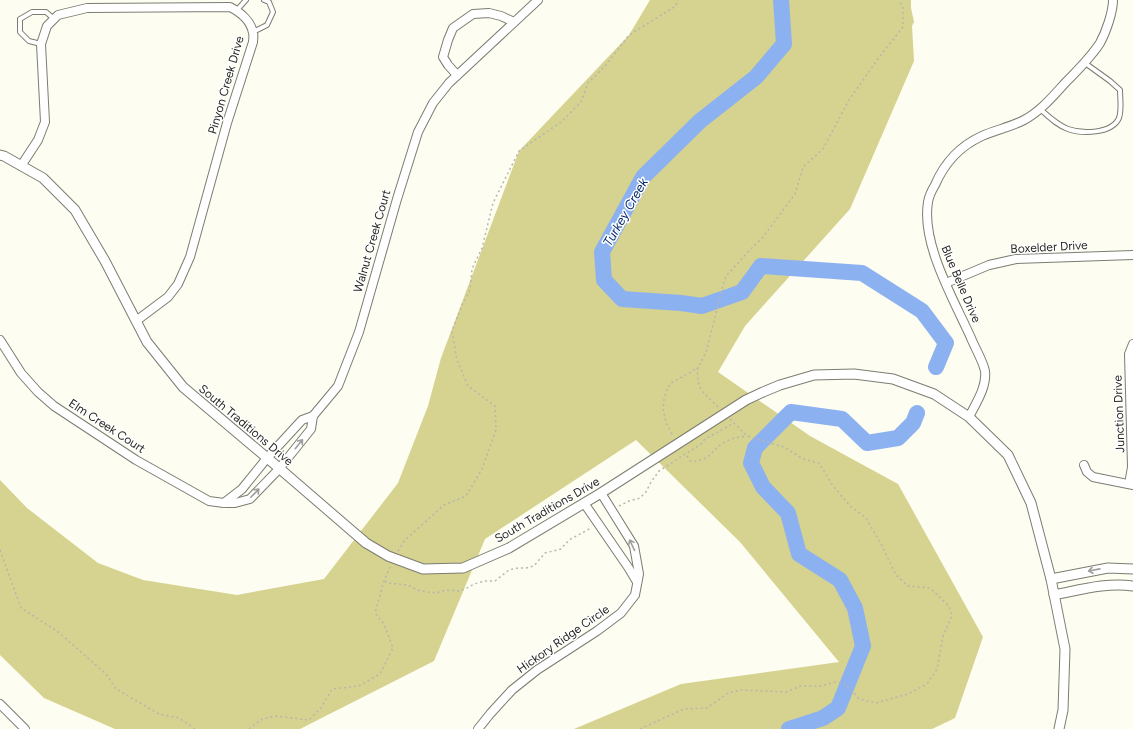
<svg xmlns="http://www.w3.org/2000/svg" width="1133" height="729" font-family="Figtree,sans-serif">
<style>
.green{fill:#d6d28f}
.lines{fill:none;stroke-linecap:round;stroke-linejoin:round}
.river{stroke:#8cb1f1;stroke-width:16}
.service-casing{stroke:#7c7c72;stroke-width:6}
.minor-casing{stroke:#7c7c72;stroke-width:10}
.tertiary-casing{stroke:#7c7c72;stroke-width:11}
.path{stroke:#b6b6ad;stroke-width:1.5;stroke-dasharray:2 3;stroke-linecap:butt}
.service{stroke:#fff;stroke-width:4}
.minor{stroke:#fff;stroke-width:8}
.tertiary{stroke:#fff;stroke-width:9}
.oneway{stroke:#9e9e9c}
.labels{text-anchor:middle;stroke-width:3;stroke-linejoin:round;paint-order:stroke}
.street-label{font-size:12px;fill:#272723;stroke:#fff}
.water-label{font-size:13px;font-style:italic;fill:#062c71;stroke:#fff}
</style>
<rect width="100%" height="100%" fill="#fdfdf1"/>
<path class="green" d="M 650,0 L 911,0 L 911,8 L 914,22 L 912,26 L 914,61 L 850,209 L 745,326 L 718,372 L 810,436 L 898,484 L 983,637 L 955,718 L 932,729 L 574,729 L 681,684 L 839,662 L 740,542 L 636,440 L 485,539 L 434,661 L 300,729 L 115,729 L 44,698 L 0,655 L 0,480 L 27,508 L 98,563 L 143,580 L 237,595 L 324,579 L 398,483 L 428,406 L 441,358 L 519,151 L 629,35 Z"/>
<g class="lines">
<g class="river">
<path d="M 781,0 L 784,44 L 756,77 L 700,121 L 643,177 L 602,252 L 604,280 L 622,299 L 681,303 L 702,306 L 742,292 L 761,266 L 862,273 L 922,311 L 946,343 L 936,367"/>
<path d="M 789,729 L 823,718 L 838,708 L 863,646 L 855,608 L 840,580 L 799,554 L 788,513 L 763,487 L 751,463 L 755,448 L 791,412 L 842,419 L 867,443 L 898,438 L 913,423 L 917,413"/>
</g>
<g class="service-casing">
<g id="service">
<path d="M 237,10 L 246,0"/>
<path d="M 253,32 L 267,25 L 273,12 L 269,2 L 264,0"/>
<path d="M 41,44 L 29,41 L 20,32 L 20,19 L 32,12 L 46,12 L 54,19"/>
<path d="M 1040,109 C 1049,117 1057,125 1068,129 C 1082,134 1112,134 1119,118 C 1122,109 1120,99 1120,90 L 1110,81 L 1085,63"/>
</g>
</g>
<g class="minor-casing">
<g id="minor">
<path d="M 457,75 L 448,65 L 443,57 L 448,40 L 453,28 L 473,14 L 489,13 L 501,16 L 514,22"/>
<path d="M 21,166 L 38,140 L 45,122 L 41,44 L 47,26 L 58,15 L 87,8 L 230,7 C 240,12 251,21 253,33 C 254,36 253,39 253,42 L 227,123 L 190,257 L 178,284 L 168,297 L 136,321"/>
<path d="M 946,283 L 989,265 L 1016,259 L 1133,255"/>
<path d="M 0,340 L 21,373 L 38,392 L 54,406 L 136,460 L 209,501 L 224,503 L 235,503 L 250,499 L 279,469 L 311,429 L 313,416 L 338,386 L 359,332 L 397,199 L 418,132 L 433,103 L 449,83 L 538,0"/>
<path d="M 969,417 C 976,403 987,387 985,371 C 983,361 975,348 971,338 C 954,300 921,244 928,202 C 929,196 932,190 935,185 C 944,164 960,146 982,136 C 995,130 1011,127 1024,120 C 1041,111 1053,96 1066,82 C 1078,70 1091,57 1100,43 C 1106,32 1113,12 1113,0"/>
<path d="M 1084,465 L 1087,472 L 1093,477 L 1133,485"/>
<path d="M 1129,484 L 1132,467 L 1129,354 L 1133,344"/>
<path d="M 224,503 L 242,489 L 267,458 L 302,420 L 313,416"/>
<path d="M 584,503 L 628,567 L 637,582"/>
<path d="M 0,704 L 25,729"/>
<path d="M 478,729 L 490,714 L 512,690 L 537,670 L 597,631 L 621,613 L 635,595 L 639,574 L 634,546 L 601,493"/>
</g>
</g>
<g class="tertiary-casing">
<g id="tertiary">
<path d="M 0,155 L 4,156 L 43,178 L 75,210 L 105,261 L 147,342 L 183,387 L 272,462 L 366,543 L 388,556 L 423,569 L 463,568 L 509,548 L 601,493 L 746,400 L 763,392 L 780,385 L 814,375 L 854,374 L 893,379 L 934,394 L 969,417 L 1008,455 L 1031,503 L 1051,579 L 1065,649 L 1063,710 L 1059,729"/>
<path d="M 1051,579 L 1108,568 L 1133,569"/>
<path d="M 1054,595 C 1080,590 1107,582 1133,586"/>
</g>
</g>
<g class="path">
<path d="M 718,407 L 703,392 L 699,386 L 697,370 L 706,352 L 724,282 L 727,275 L 749,251 L 763,237 L 795,194 L 803,167 L 823,149 L 849,100 L 880,56 L 903,27 L 903,8 L 899,0"/>
<path d="M 672,434 L 666,423 L 663,408 L 664,400 L 667,389 L 671,383 L 691,372 L 698,367"/>
<path d="M 687,456 L 690,461 C 709,463 712,449 725,442 C 732,438 739,437 747,436"/>
<path d="M 619,506 L 629,501 L 640,498 L 646,492 L 651,482 L 659,471 L 701,444 L 705,439 L 734,423"/>
<path d="M 0,550 L 21,608 L 57,631 L 106,674 L 116,689 L 159,714 L 179,718 L 195,729"/>
<path d="M 398,551 L 404,541 L 444,505 L 466,496 L 482,469 L 496,430 L 495,406 L 468,386 L 457,360 L 452,331 L 462,305 L 470,290 L 472,269 L 482,248 L 493,203 L 519,151 L 561,122 L 581,102 L 588,83 L 606,65 L 629,35 L 676,6 L 677,0"/>
<path d="M 385,581 L 387,583 L 408,585 L 417,590 L 428,592 L 436,593 L 446,590 L 460,591 L 469,587 L 474,584 L 485,581 L 495,581 L 509,570 L 518,568 L 526,568 L 534,566 L 545,553 L 561,549 L 569,540 L 591,528"/>
<path d="M 249,729 L 262,719 L 276,716 L 309,720 L 321,708 L 332,689 L 359,686 L 380,674 L 393,648 L 384,624 L 375,613 L 384,581 L 390,567"/>
<path d="M 640,729 L 684,709 L 707,708 L 728,693 L 741,690 L 786,692 L 801,686 L 821,686 L 835,682 L 844,683 L 856,695 L 859,699 L 876,703 L 908,694 L 927,684 L 937,669 L 943,636 L 952,616 L 949,606 L 930,588 L 908,586 L 896,575 L 881,544 L 866,518 L 850,506 L 833,486 L 819,463 L 803,459 L 784,447 L 747,436 L 730,419"/>
</g>
<use href="#service" class="service"/>
<use href="#minor" class="minor"/>
<use href="#tertiary" class="tertiary"/>
</g>
<defs><path id="oneway-shaft" d="M-6 0H5M1.5-3L5.5 0L1.5 3" fill="none" stroke-width="1.6" stroke-linecap="round" stroke-linejoin="round"/></defs>
<g class="oneway">
<use href="#oneway-shaft" transform="translate(299 444) rotate(-51)"/>
<use href="#oneway-shaft" transform="translate(255 493) rotate(-45)"/>
<use href="#oneway-shaft" transform="translate(632 545) rotate(-115)"/>
<use href="#oneway-shaft" transform="translate(1094 570) rotate(169)"/>
</g>
<g class="labels">
<g class="street-label">
<text transform="translate(226 85) rotate(-74)" y="4">Pinyon Creek Drive</text>
<text transform="translate(372 241) rotate(-74)" y="4">Walnut Creek Court</text>
<text transform="translate(1049 247) rotate(-3)" y="4">Boxelder Drive</text>
<text transform="translate(961 284) rotate(67)" y="4">Blue Belle Drive</text>
<text transform="translate(1119 414) rotate(-92)" y="4">Junction Drive</text>
<text transform="translate(246 425) rotate(40)" y="4">South Traditions Drive</text>
<text transform="translate(107 426) rotate(33)" y="4">Elm Creek Court</text>
<text transform="translate(547 510) rotate(-30)" y="4">South Traditions Drive</text>
<text transform="translate(563 639) rotate(-35)" y="4">Hickory Ridge Circle</text>
</g>
<g class="water-label">
<text transform="translate(625 212) rotate(-60)" y="5">Turkey Creek</text>
</g>
</g>
</svg>
